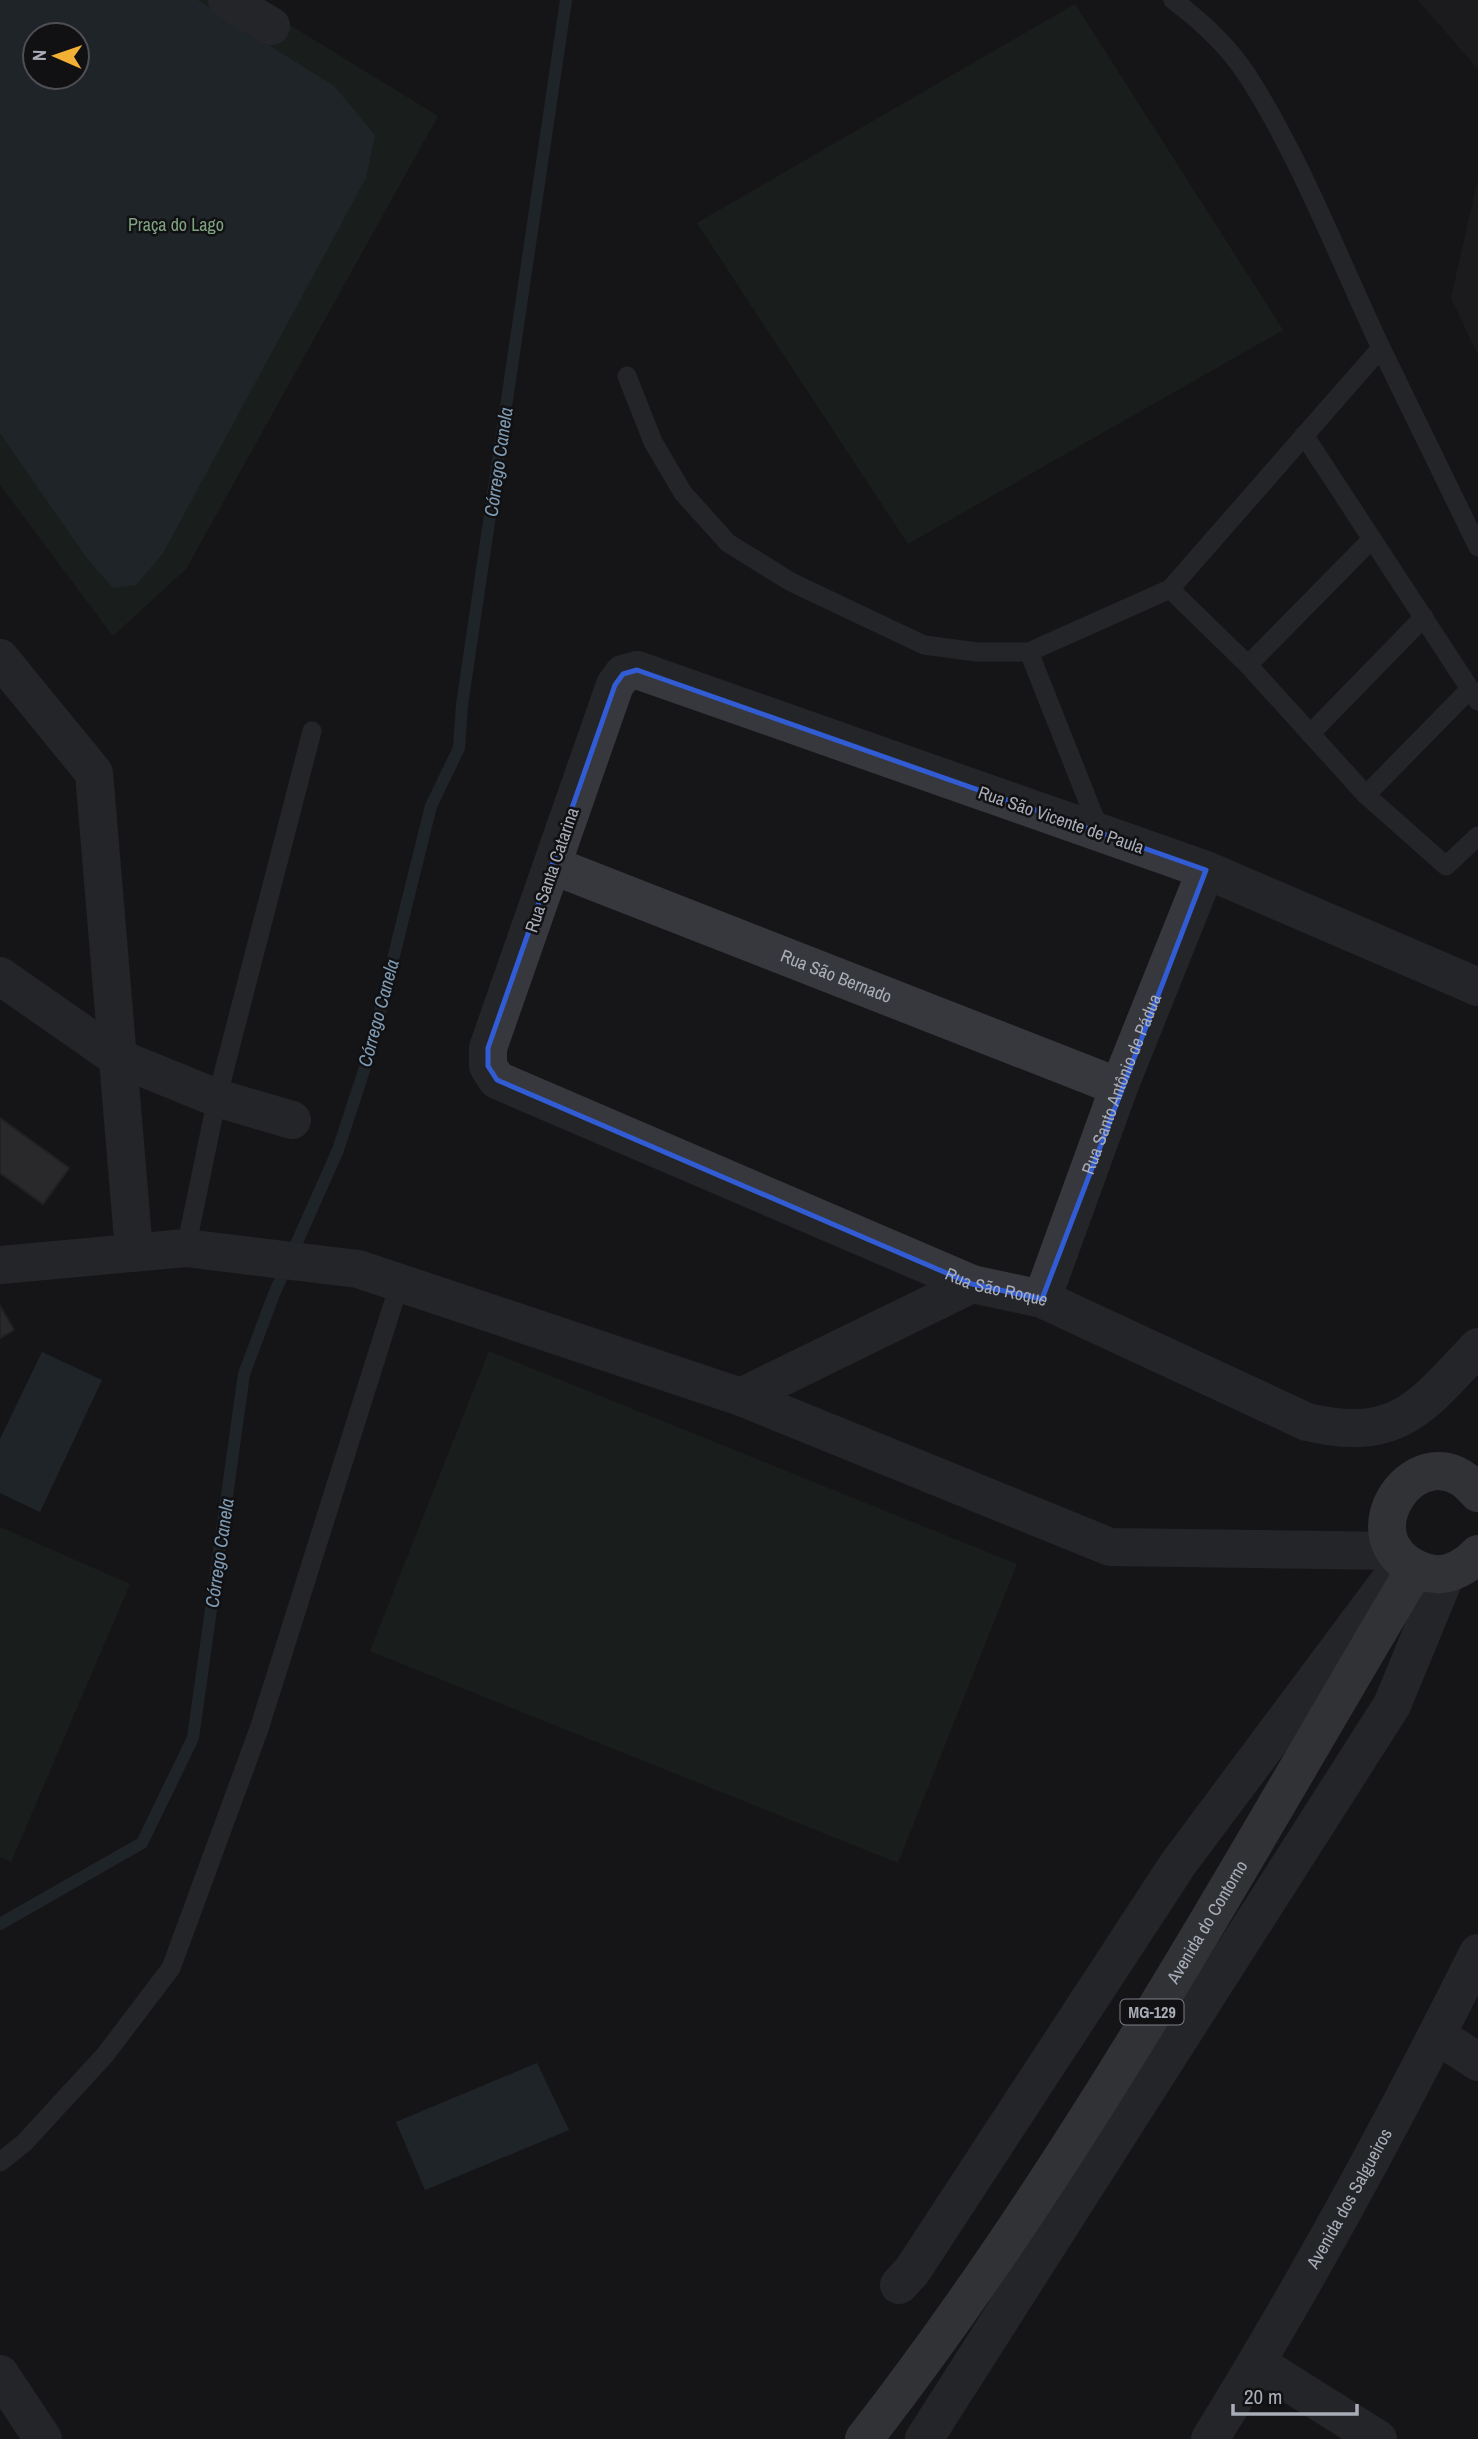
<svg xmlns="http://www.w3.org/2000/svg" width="1478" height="2439" font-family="'Archivo Narrow',sans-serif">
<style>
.built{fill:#222225}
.green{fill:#1e261f;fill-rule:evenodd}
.water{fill:#2c353c;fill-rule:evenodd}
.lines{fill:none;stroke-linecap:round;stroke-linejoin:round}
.stream{stroke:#2c353c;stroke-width:12}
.building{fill:#404145;stroke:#303034;stroke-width:2}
.service{stroke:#37383d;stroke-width:19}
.minor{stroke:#37383d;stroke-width:38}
.tertiary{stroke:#37383d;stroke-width:38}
.primary{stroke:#53555c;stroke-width:38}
.marked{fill:none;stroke:#325cd3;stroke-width:5;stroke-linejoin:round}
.labels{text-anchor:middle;stroke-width:5;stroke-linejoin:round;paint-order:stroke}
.shield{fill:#111113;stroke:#7b7e86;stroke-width:2}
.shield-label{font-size:16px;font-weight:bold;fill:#a8adb8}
.park-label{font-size:18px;fill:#7fa381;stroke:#111113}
.street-label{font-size:18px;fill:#a8adb8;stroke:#111113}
.water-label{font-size:19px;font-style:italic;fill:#7f9bb3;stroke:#111113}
</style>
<rect width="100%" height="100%" fill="#161618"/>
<g class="built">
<path d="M 1418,0 L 1478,0 L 1478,69 Z"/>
<path d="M 1478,179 L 1478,355 L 1451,298 Z"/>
</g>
<g class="green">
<path d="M 0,0 L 249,0 L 438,116 L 186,569 L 113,636 L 0,485 ZM 35,35 L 77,35 L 77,77 L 35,77 Z"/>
<path d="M 1075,4 L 1283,330 L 908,544 L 697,223 Z"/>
<path d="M 489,1351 L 1017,1564 L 898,1863 L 370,1651 Z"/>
<path d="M 0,1527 L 130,1584 L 11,1862 L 0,1857 Z"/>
</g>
<g class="water">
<path d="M 0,0 L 198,0 L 334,86 L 375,135 L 366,178 L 163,553 L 136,585 L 113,588 L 86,557 L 0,433 ZM 35,35 L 77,35 L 77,77 L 35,77 Z"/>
<path d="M 42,1352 L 102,1380 L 40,1512 L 0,1493 L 0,1439 Z"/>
<path d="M 537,2063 L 569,2130 L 425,2190 L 396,2122 Z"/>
</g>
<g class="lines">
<path class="stream" d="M 0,1924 L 142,1843 L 193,1738 L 244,1374 L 274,1294 L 338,1150 L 370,1052 L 431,806 L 459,748 L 462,705 L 566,0"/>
</g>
<g class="building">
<path d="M 0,1118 L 69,1168 L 43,1204 L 0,1173 Z"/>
<path d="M 0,1306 L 14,1330 L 0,1338 Z"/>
</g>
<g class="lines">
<g class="service">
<path d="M 1173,0 C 1201,21 1228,46 1247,75 C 1299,155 1340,261 1381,348"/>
<path d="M 627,376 L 653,442 L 683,493 L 728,543 L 791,582 L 924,645 L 977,652 L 1029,652 L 1170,589"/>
<path d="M 1304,435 L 1478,701"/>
<path d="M 1478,547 L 1381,348 L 1170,589 L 1248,665 L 1366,795 L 1446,866 L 1478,836"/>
<path d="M 1029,652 L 1101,834"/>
<path d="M 1248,665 L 1372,539"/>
<path d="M 1310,734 L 1424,617"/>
<path d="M 1366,795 L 1470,689"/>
<path d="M 186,1248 L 217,1098 L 312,731"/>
<path d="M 0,2162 L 24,2143 L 105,2055 L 171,1968 L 259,1729 L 400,1282"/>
</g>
<g class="minor">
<path d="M 227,0 L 271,26"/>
<path d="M 0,658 L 94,773 L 134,1251"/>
<path id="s1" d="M 554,866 L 1119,1087"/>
<path d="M 0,976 L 116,1057 L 217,1098 L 292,1120"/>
<path id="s2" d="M 1478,987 L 1206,870 L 637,670 L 623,674 L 615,685 L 488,1048 L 488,1066 L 497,1080 L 972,1284 L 1042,1299 L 1307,1422 C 1398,1443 1420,1408 1478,1347"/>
<path d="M 0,1265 L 186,1248 L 358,1269 L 741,1397 L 1110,1547 L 1395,1551"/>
<path id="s3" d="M 1042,1299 L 1119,1087 L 1206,870"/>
<path d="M 741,1397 L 972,1284"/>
<path d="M 1437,2035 L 1478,2062"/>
<path d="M 899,2285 L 912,2271 L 1178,1864 L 1404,1561"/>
<path d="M 1257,2363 L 1378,2439"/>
<path d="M 924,2439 L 1392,1705 L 1446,1574"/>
<path id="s4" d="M 1210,2439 C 1307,2282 1396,2118 1478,1953"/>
</g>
<path class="tertiary" d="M 0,2374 L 43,2439"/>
<g class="primary">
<path d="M 1478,1493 C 1420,1422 1338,1544 1425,1572 C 1445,1579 1465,1568 1478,1554"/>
<path id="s5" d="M 864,2439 C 1075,2168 1240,1863 1415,1569"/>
</g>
</g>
<path d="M0 0H1478V2439H0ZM 637,670 L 1206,870 L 1042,1299 L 972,1284 L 497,1080 L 488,1066 L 488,1048 L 615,685 L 623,674 Z" fill="#161618" fill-opacity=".55" fill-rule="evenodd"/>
<path class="marked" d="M 637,670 L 1206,870 L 1042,1299 L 972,1284 L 497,1080 L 488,1066 L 488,1048 L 615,685 L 623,674 Z"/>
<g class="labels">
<rect class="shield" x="1120.5" y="1999.5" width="63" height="25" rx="5"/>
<g class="shield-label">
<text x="1152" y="2018">MG-129</text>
</g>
<g class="park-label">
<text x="176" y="231">Praça do Lago</text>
</g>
<g class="street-label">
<text transform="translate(1061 820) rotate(19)" y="6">Rua São Vicente de Paula</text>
<text transform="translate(552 870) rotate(-71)" y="6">Rua Santa Catarina</text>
<text dy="6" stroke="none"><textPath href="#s1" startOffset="303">Rua São Bernado</textPath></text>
<text dy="6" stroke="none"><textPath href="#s3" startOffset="229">Rua Santo Antônio de Pádua</textPath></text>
<text dy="6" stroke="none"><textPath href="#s2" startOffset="1888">Rua São Roque</textPath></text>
<text dy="6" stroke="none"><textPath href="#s5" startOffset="621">Avenida do Contorno</textPath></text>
<text dy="6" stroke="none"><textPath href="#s4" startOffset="278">Avenida dos Salgueiros</textPath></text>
</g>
<g class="water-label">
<text transform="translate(498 462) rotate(-82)" y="7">Córrego Canela</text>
<text transform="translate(378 1013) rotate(-75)" y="7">Córrego Canela</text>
<text transform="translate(219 1553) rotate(-82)" y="7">Córrego Canela</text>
</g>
</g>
<g transform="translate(56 56) rotate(272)"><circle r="33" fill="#111113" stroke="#4d4f55" stroke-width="2"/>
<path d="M0-5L12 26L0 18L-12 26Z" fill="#f2b134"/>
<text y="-10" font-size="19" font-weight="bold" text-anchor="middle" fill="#a8adb8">N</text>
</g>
<path d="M1233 2404v10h124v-10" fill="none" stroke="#a8adb8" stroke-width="3.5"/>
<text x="1244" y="2404" font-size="21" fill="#a8adb8" stroke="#111113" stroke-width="5" paint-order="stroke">20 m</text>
</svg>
